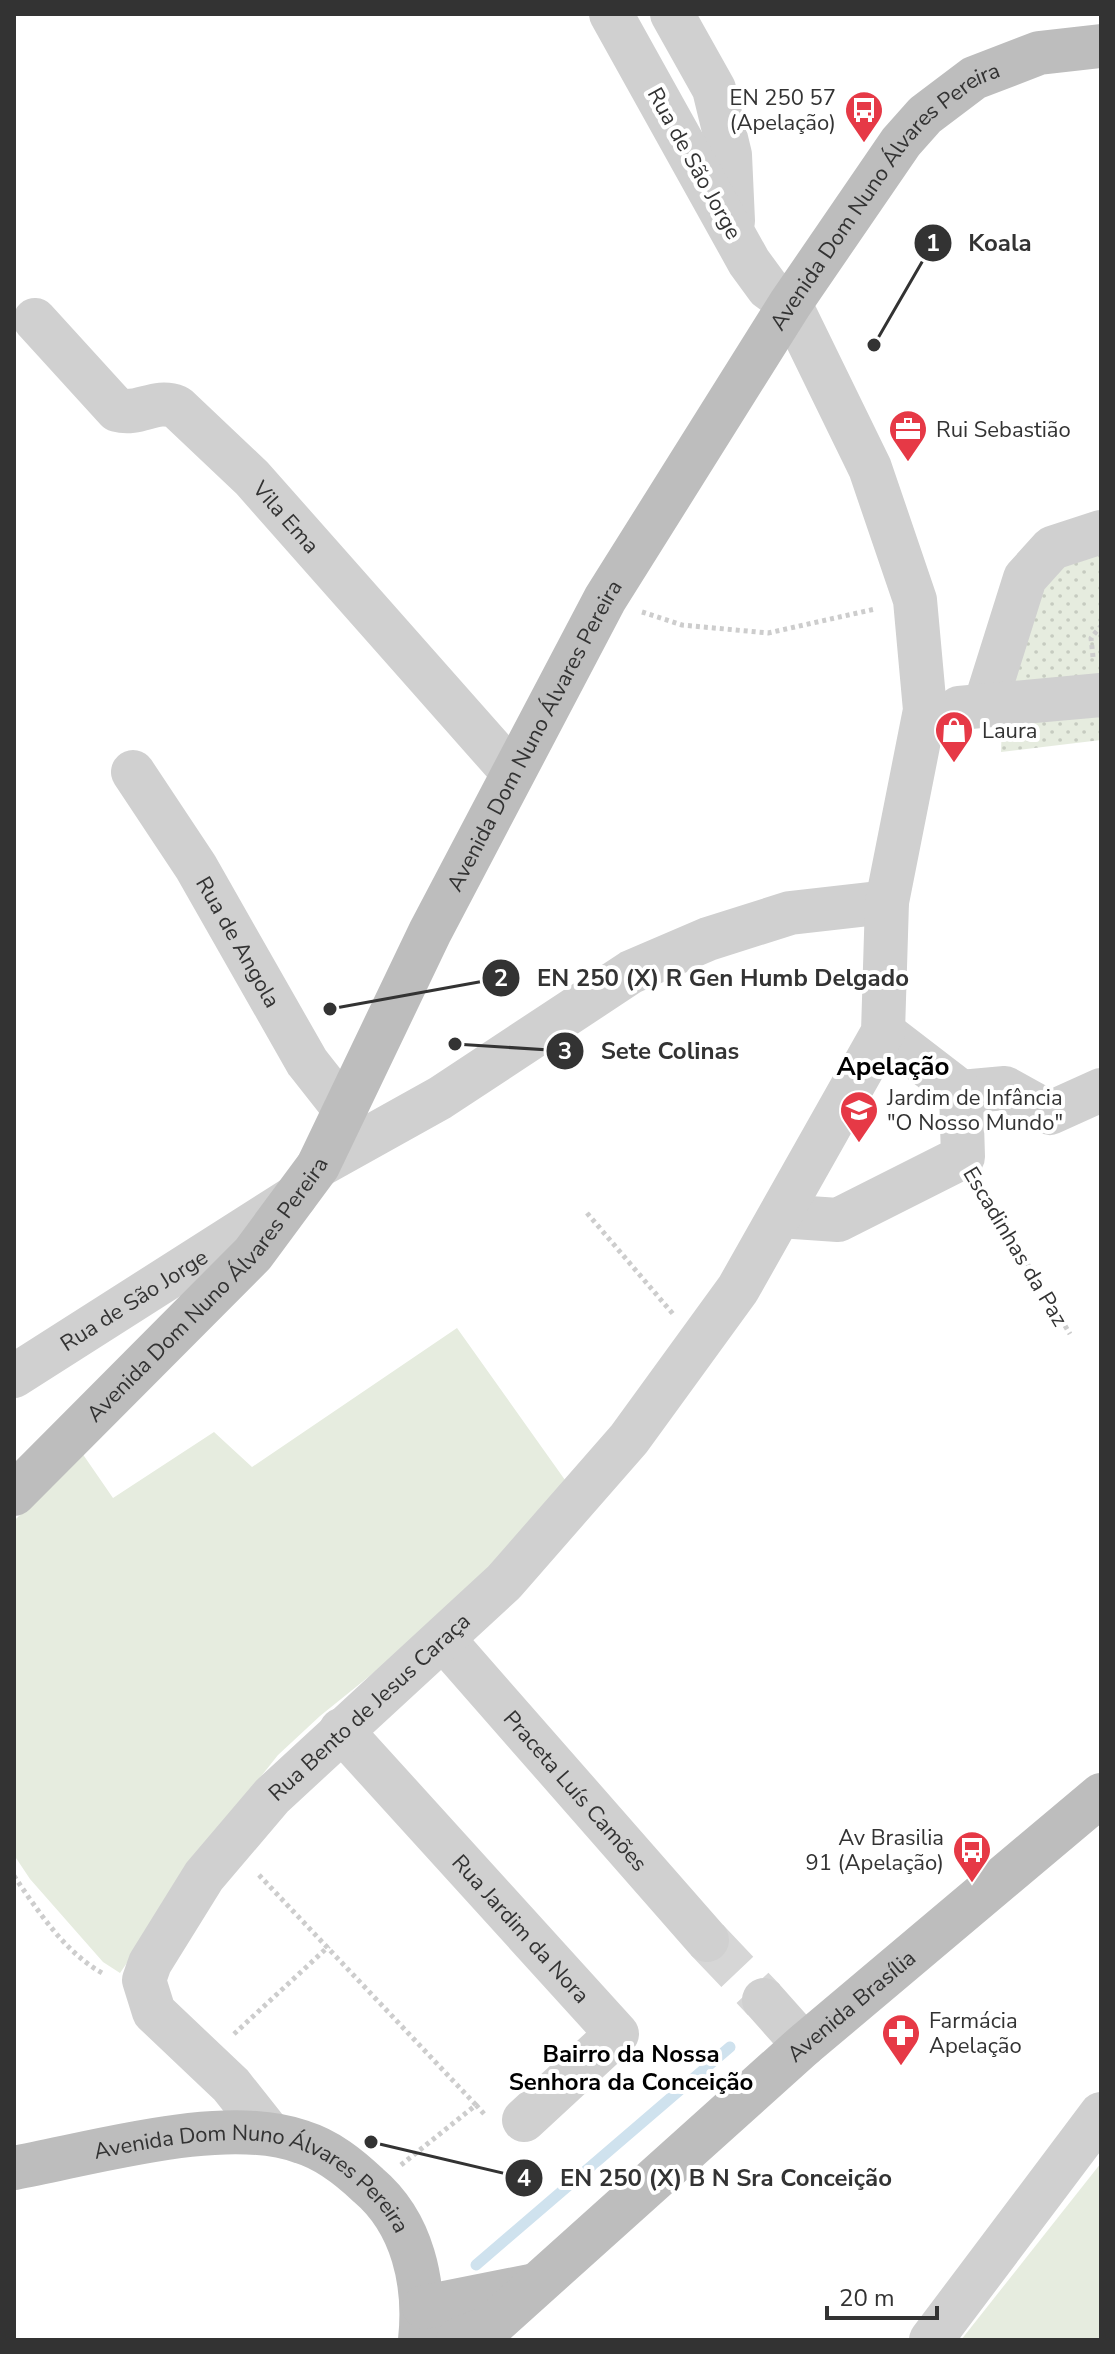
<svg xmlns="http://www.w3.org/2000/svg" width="1115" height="2354" font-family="'Nunito Sans',sans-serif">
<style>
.grass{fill:#e6ecdf}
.park{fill:url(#park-dots)}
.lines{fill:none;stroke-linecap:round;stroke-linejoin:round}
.stream{stroke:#cfe2ee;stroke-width:11}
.street-tunnel{stroke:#d6d6d6;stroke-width:44;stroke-dasharray:44 22;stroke-linecap:butt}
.path{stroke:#cdcdcd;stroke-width:5;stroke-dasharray:4 4;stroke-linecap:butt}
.street{stroke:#d0d0d0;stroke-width:44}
.secondary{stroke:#bdbdbd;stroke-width:44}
.labels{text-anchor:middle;stroke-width:8;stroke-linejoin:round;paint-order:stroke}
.poi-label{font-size:22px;fill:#333;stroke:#fff;text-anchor:start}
.street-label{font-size:22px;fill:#333;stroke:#fff}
.neighbourhood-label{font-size:24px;font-weight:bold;fill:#000;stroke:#fff}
.quarter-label{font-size:26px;font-weight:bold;fill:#000;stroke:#fff}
.leader{fill:none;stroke:#333;stroke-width:3}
.callout-dot{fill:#333;stroke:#fff;stroke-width:3}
.mark-label{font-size:24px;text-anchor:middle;font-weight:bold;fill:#fff}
.callout-label{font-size:24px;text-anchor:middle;font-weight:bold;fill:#333;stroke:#fff;stroke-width:8;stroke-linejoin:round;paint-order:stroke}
</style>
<defs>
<pattern id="park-dots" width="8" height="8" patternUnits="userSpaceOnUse" patternTransform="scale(2)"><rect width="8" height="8" fill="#e6ecdf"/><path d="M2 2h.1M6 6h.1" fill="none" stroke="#c6cbc0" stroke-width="1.8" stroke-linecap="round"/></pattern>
</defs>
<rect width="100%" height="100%" fill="#fff"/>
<g class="grass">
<path d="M 457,1328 L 565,1480 L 525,1535 L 429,1628 L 320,1716 L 278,1755 L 223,1824 L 120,1973 L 103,1962 L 30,1879 L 14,1855 L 14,1521 L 82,1453 L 113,1498 L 214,1432 L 252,1467 Z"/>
<path d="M 1101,2163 L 1101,2340 L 961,2340 Z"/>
</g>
<path class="park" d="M 1101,542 L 1101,740 L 1001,752 L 1003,689 L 1036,580 Z"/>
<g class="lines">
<path class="stream" d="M 476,2265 L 730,2047"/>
<path class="street-tunnel" d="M 707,1940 L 764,2000"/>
<g class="path">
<path d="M 642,612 L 682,625 L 768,633 L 875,609"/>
<path d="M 1093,657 L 1091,638 L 1101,626"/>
<path d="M 982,1189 L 1070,1334"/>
<path d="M 587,1213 L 673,1314"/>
<path d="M 259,1875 L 476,2105"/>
<path d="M 14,1876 C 38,1911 66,1954 104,1974"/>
<path d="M 234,2034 L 329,1946"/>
<path d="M 401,2165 L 476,2105 L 486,2116"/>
</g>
<g class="street">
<path d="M 672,14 L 714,89 L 730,155 L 733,221"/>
<path id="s1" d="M 35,320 L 117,410 C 140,416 155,398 177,407 L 252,478 L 512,772"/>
<path d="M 985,705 L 1025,578 L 1052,548 L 1101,532"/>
<path d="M 959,708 L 1101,695"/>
<path id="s2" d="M 133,772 L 196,867 L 307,1062 L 344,1109"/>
<path d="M 961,1092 L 1005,1088 L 1050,1113 L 1101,1090"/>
<path d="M 318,1166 L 440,1098 L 631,972 L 708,939 L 790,913 L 887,902"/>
<path d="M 780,1216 L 838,1220 L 963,1157 L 961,1092 L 883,1032"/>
<path id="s3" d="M 14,1376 L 295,1197"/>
<path id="s4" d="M 444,1640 L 707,1940"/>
<path id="s5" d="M 341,1730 L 617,2034 L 524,2120"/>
<path d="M 764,2000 L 804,2045"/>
<path id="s6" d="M 269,2133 L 231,2085 L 154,2012 L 144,1980 L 150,1963 L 204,1876 L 272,1796 L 504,1582 L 629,1439 L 738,1289 L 883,1032 L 887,902 L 925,710 L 915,600 L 870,468 L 790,304 L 768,288 L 749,262 L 611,14"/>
<path d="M 931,2340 L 1101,2114"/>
</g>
<g class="secondary">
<path id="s7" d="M 14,1494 L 253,1254 L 318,1166 L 430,932 L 605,599 L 790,304 L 901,142 L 925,115 L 974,78 L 1039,53 L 1101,46"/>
<path id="s8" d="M 14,2168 C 95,2153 226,2114 302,2142 C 328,2150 349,2167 368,2185 C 413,2223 426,2284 420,2340"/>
<path d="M 424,2307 L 535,2285"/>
<path id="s9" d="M 458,2340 L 490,2327 L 804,2045 L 1101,1795"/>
</g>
</g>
<defs>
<g id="bus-pin" transform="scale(2)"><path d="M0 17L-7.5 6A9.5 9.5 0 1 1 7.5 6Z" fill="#e63946" stroke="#fff"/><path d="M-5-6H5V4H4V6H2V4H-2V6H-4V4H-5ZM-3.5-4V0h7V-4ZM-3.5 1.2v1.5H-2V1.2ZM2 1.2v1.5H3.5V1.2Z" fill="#fff"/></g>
<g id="office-pin" transform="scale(2)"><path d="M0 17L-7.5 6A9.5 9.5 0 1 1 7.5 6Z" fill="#e63946" stroke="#fff"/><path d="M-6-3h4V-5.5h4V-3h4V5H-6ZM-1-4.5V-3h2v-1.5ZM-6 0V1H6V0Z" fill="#fff"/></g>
<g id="shop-pin" transform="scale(2)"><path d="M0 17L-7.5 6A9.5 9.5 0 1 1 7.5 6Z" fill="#e63946" stroke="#fff"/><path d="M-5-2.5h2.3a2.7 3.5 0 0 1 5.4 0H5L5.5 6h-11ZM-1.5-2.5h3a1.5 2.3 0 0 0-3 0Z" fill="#fff"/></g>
<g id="school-pin" transform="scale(2)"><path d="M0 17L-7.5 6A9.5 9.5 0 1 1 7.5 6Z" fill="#e63946" stroke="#fff"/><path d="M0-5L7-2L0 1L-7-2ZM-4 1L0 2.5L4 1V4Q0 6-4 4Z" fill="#fff"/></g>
<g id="pharmacy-pin" transform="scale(2)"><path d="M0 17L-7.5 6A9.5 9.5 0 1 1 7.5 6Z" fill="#e63946" stroke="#fff"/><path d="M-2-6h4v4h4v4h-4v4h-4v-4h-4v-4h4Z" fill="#fff"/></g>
</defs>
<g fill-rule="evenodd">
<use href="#bus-pin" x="864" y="110"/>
<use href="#office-pin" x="908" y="429"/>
<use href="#shop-pin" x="954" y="730"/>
<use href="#school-pin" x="859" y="1110"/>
<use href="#bus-pin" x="972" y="1850"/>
<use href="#pharmacy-pin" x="901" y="2033"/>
</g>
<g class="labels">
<g class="poi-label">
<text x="836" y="105" text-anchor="end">EN 250 57<tspan x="836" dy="25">(Apelação)</tspan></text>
<text x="936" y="437">Rui Sebastião</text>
<text x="982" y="738">Laura</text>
<text x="887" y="1105">Jardim de Infância<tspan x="887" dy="25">"O Nosso Mundo"</tspan></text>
<text x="944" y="1845" text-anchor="end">Av Brasilia<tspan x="944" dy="25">91 (Apelação)</tspan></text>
<text x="929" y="2028">Farmácia<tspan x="929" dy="25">Apelação</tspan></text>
</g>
<g class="street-label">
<text transform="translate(695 163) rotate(61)" y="8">Rua de São Jorge</text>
<text dy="8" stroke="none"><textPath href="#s7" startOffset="1578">Avenida Dom Nuno Álvares Pereira</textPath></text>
<text dy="8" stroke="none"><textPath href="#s1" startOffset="338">Vila Ema</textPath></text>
<text dy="8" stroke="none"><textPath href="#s7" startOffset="930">Avenida Dom Nuno Álvares Pereira</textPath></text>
<text dy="8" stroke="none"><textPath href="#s2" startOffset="200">Rua de Angola</textPath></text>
<text transform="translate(1016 1246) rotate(59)" y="8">Escadinhas da Paz</text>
<text dy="8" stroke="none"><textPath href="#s7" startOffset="282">Avenida Dom Nuno Álvares Pereira</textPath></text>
<text dy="8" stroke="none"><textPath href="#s3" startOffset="142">Rua de São Jorge</textPath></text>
<text dy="8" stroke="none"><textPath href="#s6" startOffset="558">Rua Bento de Jesus Caraça</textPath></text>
<text dy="8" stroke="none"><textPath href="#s4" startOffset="200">Praceta Luís Camões</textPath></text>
<text dy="8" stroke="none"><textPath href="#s5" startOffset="268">Rua Jardim da Nora</textPath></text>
<text dy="8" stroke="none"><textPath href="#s9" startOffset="518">Avenida Brasília</textPath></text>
<text dy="8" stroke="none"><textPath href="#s8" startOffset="256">Avenida Dom Nuno Álvares Pereira</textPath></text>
</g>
<g class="neighbourhood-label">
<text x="631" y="2062">Bairro da Nossa<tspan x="631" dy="28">Senhora da Conceição</tspan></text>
</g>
<g class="quarter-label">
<text x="893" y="1075">Apelação</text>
</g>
</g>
<path class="leader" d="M874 345L933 243M330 1009L501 978M455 1044L565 1051M371 2142L524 2178"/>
<g class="callout-dot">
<circle cx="874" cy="345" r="8"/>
<circle cx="330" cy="1009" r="8"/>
<circle cx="455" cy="1044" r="8"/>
<circle cx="371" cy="2142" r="8"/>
<circle cx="933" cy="243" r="20"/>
<circle cx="501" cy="978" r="20"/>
<circle cx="565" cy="1051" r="20"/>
<circle cx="524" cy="2178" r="20"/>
</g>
<g class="mark-label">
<text x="933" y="251">1</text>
<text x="501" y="986">2</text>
<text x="565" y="1059">3</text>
<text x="524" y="2186">4</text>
</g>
<g class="callout-label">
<text x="1000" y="251">Koala</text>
<text x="723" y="986">EN 250 (X) R Gen Humb Delgado</text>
<text x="670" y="1059">Sete Colinas</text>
<text x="726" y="2186">EN 250 (X) B N Sra Conceição</text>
</g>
<rect width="1115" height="2354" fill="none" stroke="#333333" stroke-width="32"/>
<path d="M827 2306v12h110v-12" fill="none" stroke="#333333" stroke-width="4"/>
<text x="839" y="2306" font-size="24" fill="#333333" stroke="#ffffff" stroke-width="6" paint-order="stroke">20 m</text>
</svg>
